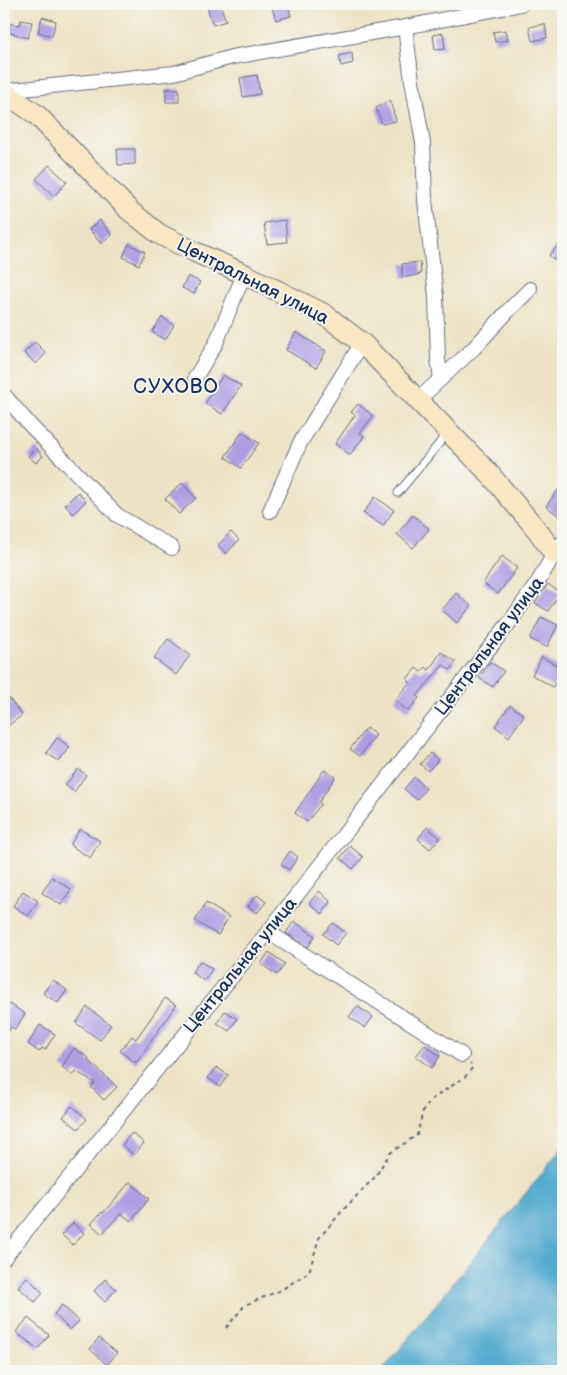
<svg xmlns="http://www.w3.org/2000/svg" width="567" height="1375" font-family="'Balsamiq Sans',sans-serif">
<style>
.water{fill:#52abcf;stroke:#366d96}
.building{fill:#ad9de3}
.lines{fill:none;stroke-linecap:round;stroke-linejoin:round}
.lane-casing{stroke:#646e82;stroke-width:9}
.street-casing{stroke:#646e82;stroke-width:16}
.secondary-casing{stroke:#646e82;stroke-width:22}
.path{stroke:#646e82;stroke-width:2;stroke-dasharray:4 4;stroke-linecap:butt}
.lane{stroke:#fff;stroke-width:7}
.street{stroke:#fff;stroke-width:14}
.secondary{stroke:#f9e7c3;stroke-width:20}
.labels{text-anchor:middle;stroke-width:4;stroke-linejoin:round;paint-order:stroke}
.street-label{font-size:18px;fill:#1b2f5e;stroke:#f6f6f2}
.quarter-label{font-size:20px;letter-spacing:1px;fill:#1b2f5e;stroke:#f6f6f2}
</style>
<rect width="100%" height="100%" fill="#f6f6f2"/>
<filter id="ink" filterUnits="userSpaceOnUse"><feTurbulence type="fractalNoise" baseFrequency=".02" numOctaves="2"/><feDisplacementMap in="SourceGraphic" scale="10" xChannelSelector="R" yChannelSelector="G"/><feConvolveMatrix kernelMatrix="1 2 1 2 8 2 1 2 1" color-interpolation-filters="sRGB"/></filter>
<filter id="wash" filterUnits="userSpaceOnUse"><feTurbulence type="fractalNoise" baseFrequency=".0096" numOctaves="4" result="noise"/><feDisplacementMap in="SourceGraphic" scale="20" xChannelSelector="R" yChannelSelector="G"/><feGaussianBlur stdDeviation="1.12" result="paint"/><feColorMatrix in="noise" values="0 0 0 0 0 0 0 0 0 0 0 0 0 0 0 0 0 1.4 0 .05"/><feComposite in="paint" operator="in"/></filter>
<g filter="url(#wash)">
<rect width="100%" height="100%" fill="#ede2c5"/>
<path class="water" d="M 563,1147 L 563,1371 L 382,1371 Z"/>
<g id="blocks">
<g class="building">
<path d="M 217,4 L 220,4 L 226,21 L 213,25 L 207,7 Z"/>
<path d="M 288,4 L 291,16 L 276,20 L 272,8 Z"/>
<path d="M 42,17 L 56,21 L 52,36 L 38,32 Z"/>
<path d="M 21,20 L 32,22 L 28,38 L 4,31 L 4,23 L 20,25 Z"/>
<path d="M 545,24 L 547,38 L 532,41 L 529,27 Z"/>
<path d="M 506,30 L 508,40 L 495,42 L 493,32 Z"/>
<path d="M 443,33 L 445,49 L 435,50 L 433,35 Z"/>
<path d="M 352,53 L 353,63 L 341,66 L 339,56 Z"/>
<path d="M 257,75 L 260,94 L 243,97 L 240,78 Z"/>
<rect x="166" y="89" width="13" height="13"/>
<path d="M 390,100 L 396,121 L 382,124 L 376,108 Z"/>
<path d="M 117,149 L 135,149 L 135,164 L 118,165 Z"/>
<path d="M 49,165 L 67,182 L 54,196 L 36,179 Z"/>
<path d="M 100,220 L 112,235 L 101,244 L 89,229 Z"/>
<path d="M 285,220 L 287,242 L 267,244 L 264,223 Z"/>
<path d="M 563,240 L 563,268 L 549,255 Z"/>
<path d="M 129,244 L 145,252 L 139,265 L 123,257 Z"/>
<path d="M 420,262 L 421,274 L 402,278 L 402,264 Z"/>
<path d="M 188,276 L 200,282 L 194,294 L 182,288 Z"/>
<path d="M 162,317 L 174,325 L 165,340 L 152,332 Z"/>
<path d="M 296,332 L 326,351 L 316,368 L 286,350 Z"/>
<path d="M 35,342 L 46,353 L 36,364 L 24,353 Z"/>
<path d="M 223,375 L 241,386 L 222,414 L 205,403 Z"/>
<path d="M 358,404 L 373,416 L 360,433 L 364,436 L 350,455 L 335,444 L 355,415 L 351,412 Z"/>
<path d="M 242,432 L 259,443 L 241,468 L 225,457 Z"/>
<path d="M 36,448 L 43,456 L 36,463 L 28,456 Z"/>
<path d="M 182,483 L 196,498 L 179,514 L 165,499 Z"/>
<path d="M 558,490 L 563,495 L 563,519 L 546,506 Z"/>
<path d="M 78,492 L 86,501 L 73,514 L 65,505 Z"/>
<path d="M 375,497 L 394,510 L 383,526 L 363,513 Z"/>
<path d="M 413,515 L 429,529 L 413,548 L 397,534 Z"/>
<path d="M 231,532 L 239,540 L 226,554 L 218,545 Z"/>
<path d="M 502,556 L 517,568 L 498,594 L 483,583 Z"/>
<path d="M 548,584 L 560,593 L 548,611 L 535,603 Z"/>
<path d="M 456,593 L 471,606 L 457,623 L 442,610 Z"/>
<path d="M 541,617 L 558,625 L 547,647 L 530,639 Z"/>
<path d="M 168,639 L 190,655 L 176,675 L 154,658 Z"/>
<path d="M 441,652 L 456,662 L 450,670 L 443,665 L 417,696 L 419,698 L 408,711 L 395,700 L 410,682 L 407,679 L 416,668 L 421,672 L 426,667 L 429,670 Z"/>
<path d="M 542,657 L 563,669 L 553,687 L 532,675 Z"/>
<path d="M 490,662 L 504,671 L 493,687 L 479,678 Z"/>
<path d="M 4,692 L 22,715 L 4,729 Z"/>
<path d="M 510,705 L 524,715 L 509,737 L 495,726 Z"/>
<path d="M 366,728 L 376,735 L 360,756 L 350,749 Z"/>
<path d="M 57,738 L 70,747 L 59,762 L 46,753 Z"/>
<path d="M 430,753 L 438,760 L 428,771 L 420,764 Z"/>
<path d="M 78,769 L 86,775 L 74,792 L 65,785 Z"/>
<path d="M 324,770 L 335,777 L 319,802 L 321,804 L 307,822 L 295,813 Z"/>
<path d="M 414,777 L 426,788 L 417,800 L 404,789 Z"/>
<path d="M 427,827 L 440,838 L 430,849 L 418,839 Z"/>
<path d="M 80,829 L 100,841 L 90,858 L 70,845 Z"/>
<path d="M 350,846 L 363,857 L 353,869 L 340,858 Z"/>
<path d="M 290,851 L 298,857 L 289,870 L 281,864 Z"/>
<path d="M 52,877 L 71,889 L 61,905 L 42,893 Z"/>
<path d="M 23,891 L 38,901 L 28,916 L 13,906 Z"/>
<path d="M 319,891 L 331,902 L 322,914 L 309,903 Z"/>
<path d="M 257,895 L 266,902 L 257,913 L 248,906 Z"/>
<path d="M 206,903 L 229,917 L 218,935 L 195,921 Z"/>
<path d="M 294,921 L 315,936 L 308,947 L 286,933 Z"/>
<path d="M 333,923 L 346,933 L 336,945 L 323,934 Z"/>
<path d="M 269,952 L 285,964 L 277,975 L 261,964 Z"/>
<path d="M 200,961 L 212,969 L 204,981 L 192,972 Z"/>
<path d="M 53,980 L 67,990 L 58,1003 L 43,993 Z"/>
<path d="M 165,998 L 176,1005 L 136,1063 L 120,1051 L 132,1036 L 136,1039 Z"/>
<path d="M 10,1004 L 25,1014 L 15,1029 L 11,1027 L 4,1039 L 4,1013 Z"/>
<path d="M 357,1006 L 373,1017 L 365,1028 L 349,1017 Z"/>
<path d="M 87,1007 L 111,1025 L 100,1040 L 76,1023 Z"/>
<path d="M 225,1011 L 237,1019 L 229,1031 L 217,1023 Z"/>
<path d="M 40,1025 L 55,1034 L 45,1050 L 42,1048 L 39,1052 L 28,1044 Z"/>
<path d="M 425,1045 L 440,1056 L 432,1068 L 416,1056 Z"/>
<path d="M 74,1048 L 89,1058 L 88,1060 L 117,1087 L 104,1100 L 91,1087 L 95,1083 L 76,1071 L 73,1075 L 62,1067 Z"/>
<path d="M 216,1067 L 228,1075 L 220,1087 L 208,1078 Z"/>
<path d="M 72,1106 L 87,1119 L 78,1129 L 63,1117 Z"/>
<path d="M 132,1133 L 144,1143 L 134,1155 L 122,1145 Z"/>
<path d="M 130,1182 L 149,1199 L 131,1221 L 121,1213 L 102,1234 L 91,1224 L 102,1212 L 103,1213 Z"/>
<path d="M 73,1223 L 84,1233 L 73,1245 L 62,1235 Z"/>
<path d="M 27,1277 L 43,1293 L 35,1302 L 18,1287 Z"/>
<path d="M 105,1279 L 116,1289 L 105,1302 L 94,1291 Z"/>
<path d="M 62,1305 L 79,1321 L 70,1330 L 54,1314 Z"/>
<path d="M 28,1318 L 49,1335 L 38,1349 L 16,1332 Z"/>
<path d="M 99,1338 L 117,1353 L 107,1365 L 90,1349 Z"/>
</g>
</g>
</g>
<g filter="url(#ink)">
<use href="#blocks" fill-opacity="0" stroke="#646e82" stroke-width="1"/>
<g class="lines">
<g class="lane-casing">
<path id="lane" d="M 398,493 L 447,434"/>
</g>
<g class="street-casing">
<g id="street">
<path d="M 405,27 L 412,81 L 423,143 L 425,200 L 436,296 L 438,359 L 441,379"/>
<path d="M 4,91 L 174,73 L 232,57 L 400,28 L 521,4"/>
<path d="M 195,378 L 216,343 L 244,274"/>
<path d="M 4,395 L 30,425 L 117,515 L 172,548"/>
<path d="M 418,400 L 474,348 L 507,312 L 530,289"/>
<path d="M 270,511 L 300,443 L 362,343"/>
<path d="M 268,932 L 462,1055"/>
<path d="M 4,1258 L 268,932 L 509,623 L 538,582 L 554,554 L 563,542"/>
</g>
</g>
<g class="secondary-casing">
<path id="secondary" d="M 4,92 L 37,115 L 130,211 L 159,234 L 195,252 L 244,274 L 324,314 L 362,343 L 487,471 L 538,531 L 554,554"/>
</g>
<path class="path" d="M 226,1328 L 245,1305 L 281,1290 L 309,1272 L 319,1238 L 344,1209 L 375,1177 L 390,1153 L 417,1135 L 423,1111 L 432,1099 L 465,1077 L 473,1067 L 470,1064"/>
<use href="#lane" class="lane"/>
<use href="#street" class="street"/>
<use href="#secondary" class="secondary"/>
</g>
</g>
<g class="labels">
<g class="street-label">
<text transform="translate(253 281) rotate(27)" y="6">Центральная улица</text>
<text transform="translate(489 646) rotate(-53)" y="6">Центральная улица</text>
<text transform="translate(240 965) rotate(-51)" y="6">Центральная улица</text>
</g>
<g class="quarter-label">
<text x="176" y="393">СУХОВО</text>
</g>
</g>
<rect width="567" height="1375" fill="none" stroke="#f6f6f2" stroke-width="20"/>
</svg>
